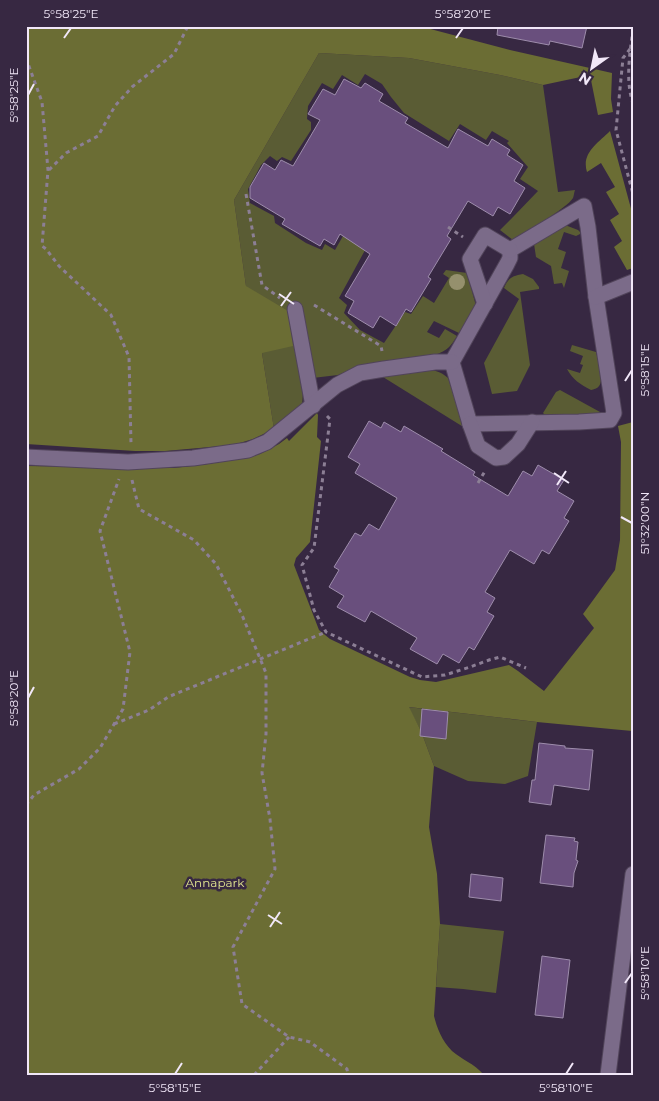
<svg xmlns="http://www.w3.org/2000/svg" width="659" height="1101" font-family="Montserrat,sans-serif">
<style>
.green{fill:#5a5c34}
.forest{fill:#6b6d34}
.building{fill:#694f7d;stroke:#9e8dac}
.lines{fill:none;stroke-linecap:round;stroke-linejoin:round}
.minor-casing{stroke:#51445a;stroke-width:17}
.path{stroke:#8c7f95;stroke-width:3;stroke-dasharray:4 4;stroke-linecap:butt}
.minor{stroke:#7b6b89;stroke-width:15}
.tree{fill:#95906d}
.ticks{fill:none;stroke:#f1e7f8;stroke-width:2}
.labels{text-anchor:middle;stroke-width:5;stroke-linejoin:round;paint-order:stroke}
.park-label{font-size:12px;fill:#e2e690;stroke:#372842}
.neatline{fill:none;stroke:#f1e7f8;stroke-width:2}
.ticks-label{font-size:12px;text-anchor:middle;fill:#f1e7f8}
</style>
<rect width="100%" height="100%" fill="#372842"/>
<g class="green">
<path d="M 319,53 L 409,58 L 500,75 L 543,85 L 558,192 L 575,190 C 574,193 574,195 573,198 C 567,208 525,233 513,240 L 500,230 L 513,217 L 538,191 L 520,179 L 528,167 L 507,143 L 509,141 L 492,131 L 486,140 L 460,124 L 449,141 L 404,113 L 391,97 L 382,84 L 365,74 L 358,85 L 342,75 L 333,89 L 322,83 L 308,106 L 307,119 L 311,122 L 311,130 L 291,161 L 282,157 L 277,161 L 270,156 L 261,165 L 248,189 L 250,203 L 274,216 L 275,223 L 306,243 L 322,250 L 325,244 L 335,250 L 347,229 L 370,241 L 339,298 L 347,305 L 344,313 L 360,330 L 384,343 L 405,312 L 411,314 L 423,296 L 434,303 L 449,278 L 443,274 L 446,270 L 467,273 L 476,306 L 459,333 L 434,321 L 427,332 L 439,338 L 445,329 L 457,336 C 450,347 448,350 435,355 L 381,362 L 353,369 L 338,375 L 304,379 L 302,406 L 274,429 L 262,353 L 246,286 L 234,200 Z"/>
<path d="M 565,225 L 578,230 L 580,232 L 580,234 L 576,236 L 564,232 L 558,249 L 566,252 L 561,268 L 569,271 L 564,288 L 562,283 L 554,284 L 551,266 L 536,257 L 534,244 L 535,241 Z"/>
<path d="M 523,274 L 533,279 L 539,287 L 539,289 L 520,292 L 530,365 L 517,391 L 492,394 L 484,363 L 519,299 L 504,288 C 508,278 512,276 523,274 Z"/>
<path d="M 572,345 L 596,352 C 598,360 604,381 599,386 C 597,389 594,389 591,390 C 581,385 572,379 567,369 L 580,373 L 583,365 L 580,364 L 583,356 L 570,351 Z"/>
<path d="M 431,370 C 438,371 442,373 448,378 L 465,428 L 383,377 Z"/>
<path d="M 560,390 L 600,412 L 601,413 L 598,415 L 545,415 L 543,413 L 556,392 Z"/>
<path d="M 408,707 L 537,722 L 528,776 L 505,784 L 468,781 L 434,766 L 421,731 Z"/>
<path d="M 440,924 L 504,931 L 496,993 L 463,989 L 436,987 Z"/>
</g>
<g class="forest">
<path d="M 26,26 L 419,26 L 510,50 L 612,73 L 611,99 L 613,112 L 598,115 L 590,75 L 543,85 L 500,75 L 409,58 L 319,53 L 234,200 L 246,286 L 288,311 L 293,346 L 262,353 L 274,429 L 253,439 L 233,445 L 165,451 L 135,451 L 26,444 Z"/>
<path d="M 610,131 L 633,216 L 633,268 L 627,270 L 614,247 L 622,241 L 610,220 L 619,214 L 606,192 L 615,187 L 601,163 L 587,172 C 581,153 598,143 610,131 Z"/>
<path d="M 317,413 L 318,415 L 317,437 L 321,441 L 310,542 L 296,558 L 294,565 L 319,630 L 330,639 L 410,677 L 420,680 L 436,682 L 509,665 L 518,671 L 544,691 L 594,628 L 583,614 L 615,570 L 620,540 L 621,442 L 618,426 L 633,422 L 632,731 L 537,722 L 409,707 L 421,731 L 434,766 L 429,827 L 437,874 L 440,924 L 434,1016 C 437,1028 442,1041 452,1051 C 462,1060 474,1063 484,1075 L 26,1075 L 26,466 L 174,468 L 208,464 L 260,454 L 279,444 L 287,438 L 289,441 Z"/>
</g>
<g class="building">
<path d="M 498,26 L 587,26 L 582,48 L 550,41 L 549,45 L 497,35 Z"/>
<path d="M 344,79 L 361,88 L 365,83 L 383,94 L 379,101 L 408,118 L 405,123 L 448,148 L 458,129 L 488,146 L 492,139 L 510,150 L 507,155 L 523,165 L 514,181 L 525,188 L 510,214 L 498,207 L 493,216 L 468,201 L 447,236 L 451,239 L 428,277 L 431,279 L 411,312 L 406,309 L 396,326 L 380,316 L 373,328 L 348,313 L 354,301 L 345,296 L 370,254 L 340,234 L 334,245 L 324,239 L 320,246 L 282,224 L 285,219 L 250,198 L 250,187 L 264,163 L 275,170 L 281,160 L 293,166 L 320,120 L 308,114 L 323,89 L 335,95 Z"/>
<path d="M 369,421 L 381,428 L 384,422 L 401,432 L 404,426 L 443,449 L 441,451 L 475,472 L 473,475 L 508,496 L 523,471 L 532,476 L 538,465 L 564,480 L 557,491 L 574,501 L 564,518 L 569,521 L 549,554 L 542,550 L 534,564 L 510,550 L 485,592 L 495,598 L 487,612 L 494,616 L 474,650 L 469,647 L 459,663 L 443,654 L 437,664 L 410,649 L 417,638 L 371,611 L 365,622 L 337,607 L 344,596 L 329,587 L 339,570 L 334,567 L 355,533 L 361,536 L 369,524 L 379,530 L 397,498 L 355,473 L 360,464 L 348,457 Z"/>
<path d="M 422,709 L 448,712 L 446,739 L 420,736 Z"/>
<path d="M 539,743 L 565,746 L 565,748 L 593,750 L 589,790 L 554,785 L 551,805 L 529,802 L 532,780 L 535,780 Z"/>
<path d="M 546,835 L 575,838 L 574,841 L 578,842 L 576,860 L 578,861 L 574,873 L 573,887 L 540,883 Z"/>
<path d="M 471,874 L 503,878 L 501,901 L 469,897 Z"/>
<path d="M 542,956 L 570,960 L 563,1018 L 535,1015 Z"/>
</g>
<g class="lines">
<g class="minor-casing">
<g id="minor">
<path d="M 584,206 L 588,227 L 596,297 L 614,413 L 610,420 L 579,422 L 470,424 L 452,362 L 507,264 L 510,258 L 510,250 Z"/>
<path d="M 596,297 L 633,282"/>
<path d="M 485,304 L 470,259 L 485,235 L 510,250"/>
<path d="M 295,309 L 313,406"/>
<path d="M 470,424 L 478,446 L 496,458 L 504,457 L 518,444 L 532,422"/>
<path d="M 26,457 L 128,462 L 193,458 L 248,450 L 267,442 L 337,385 L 360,373 L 384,369 L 435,362 L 452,362"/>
<path d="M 608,1075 L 633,874"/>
</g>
</g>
<g class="path">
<path d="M 633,29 C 630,52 625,81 633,103"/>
<path d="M 630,49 L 623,58 L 616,130 L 633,194"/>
<path d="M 26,58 L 42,102 L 48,170 L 42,246 L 46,249 L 59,266 L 111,315 L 129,357 L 131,444"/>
<path d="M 49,170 L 66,153 L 98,136 L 115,106 L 132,87 L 174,54 L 188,26"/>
<path d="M 246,194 L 262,285 L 280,298"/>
<path d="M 448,227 L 463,237"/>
<path d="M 314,305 L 381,346 L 382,351"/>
<path d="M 327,416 L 330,419 L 314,548 L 302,565 L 314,610 L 326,632 L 422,677 L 445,675 L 470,667 L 489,660 L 500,657 L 526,668"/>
<path d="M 132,480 L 139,509 L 194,540 L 216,564 L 242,615 L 266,673 L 266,734 L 262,773 L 270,819 L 275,869 L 233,947 L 242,1004 L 289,1037 L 310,1042 L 347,1069 L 348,1075"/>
<path d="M 478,483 L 485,471"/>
<path d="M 114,724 L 149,710 L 168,697 L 326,632"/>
<path d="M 26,805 L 34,795 L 79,769 L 100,748 L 123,709 L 130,652 L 100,531 L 119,479"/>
<path d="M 254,1075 L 289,1037"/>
</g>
<use href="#minor" class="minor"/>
</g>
<circle class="tree" cx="457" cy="282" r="8"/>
<path class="ticks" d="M 64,38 L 71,28M 456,38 L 463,28M 28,95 L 34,84M 279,294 L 294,304M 281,306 L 291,292M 625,381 L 632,370M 554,473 L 569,483M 557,485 L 566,471M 621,517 L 632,523M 28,698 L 34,687M 268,915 L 282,924M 270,927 L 280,912M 625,983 L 632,973M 175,1074 L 182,1063M 566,1074 L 573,1063"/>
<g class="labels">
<g class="park-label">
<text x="215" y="887">Annapark</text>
</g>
</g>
<rect width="659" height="1101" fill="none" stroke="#372842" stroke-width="55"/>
<g transform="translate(592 68) rotate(213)" stroke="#372842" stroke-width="4" paint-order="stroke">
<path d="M0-4L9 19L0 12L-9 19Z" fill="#f1e7f8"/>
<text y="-8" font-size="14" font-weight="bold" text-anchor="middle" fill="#f1e7f8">N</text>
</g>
<rect x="28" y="28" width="604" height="1046" class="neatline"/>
<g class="ticks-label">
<text x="71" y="18">5°58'25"E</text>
<text x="463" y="18">5°58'20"E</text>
<text transform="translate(14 95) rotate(-90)" y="4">5°58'25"E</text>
<text transform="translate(645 370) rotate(-90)" y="4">5°58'15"E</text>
<text transform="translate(645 523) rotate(-90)" y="4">51°32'00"N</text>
<text transform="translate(14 698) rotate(-90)" y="4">5°58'20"E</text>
<text transform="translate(645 973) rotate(-90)" y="4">5°58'10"E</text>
<text x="175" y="1092">5°58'15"E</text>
<text x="566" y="1092">5°58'10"E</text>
</g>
</svg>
